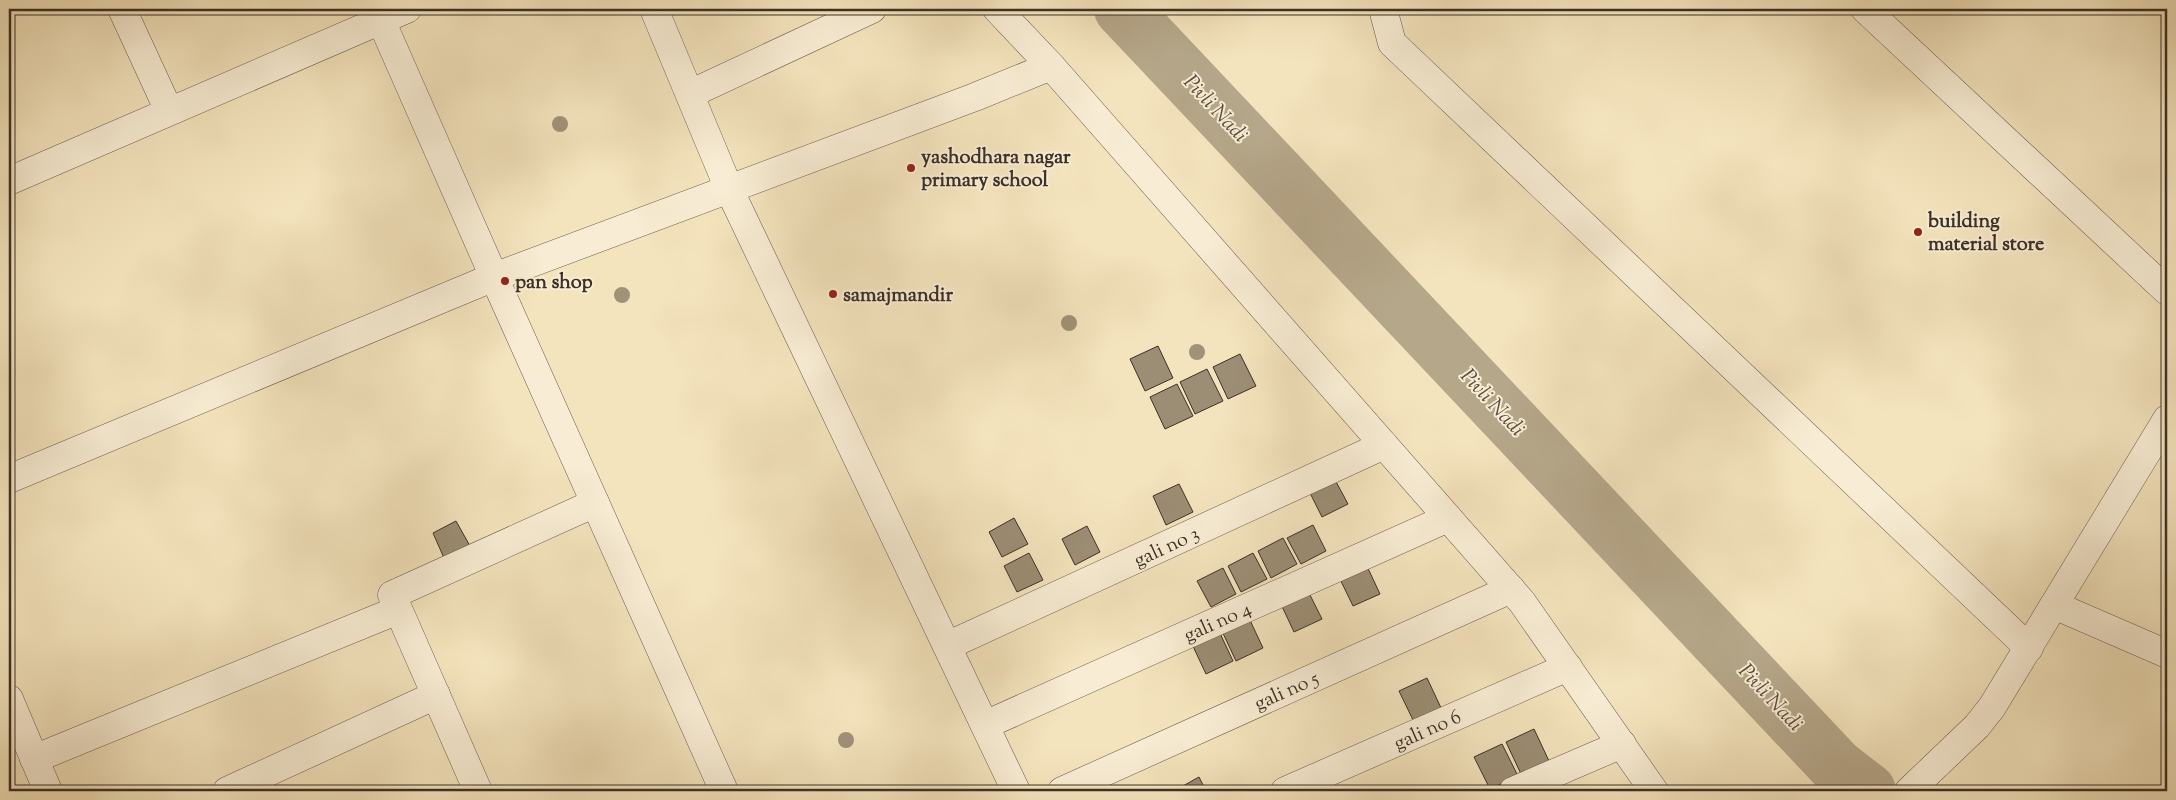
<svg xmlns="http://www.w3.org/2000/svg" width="2176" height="800" font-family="'Sorts Mill Goudy',serif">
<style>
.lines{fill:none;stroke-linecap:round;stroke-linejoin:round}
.river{stroke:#b5a78a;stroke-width:56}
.building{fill:#9c8e75;stroke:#3c3027}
.minor-casing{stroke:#6a5d4c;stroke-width:29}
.tertiary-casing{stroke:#6a5d4c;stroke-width:29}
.minor{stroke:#f8edd4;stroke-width:28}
.tertiary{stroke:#f8edd4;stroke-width:28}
.tree{fill:#a09278}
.poi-dot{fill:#8f2418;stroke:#f8edd4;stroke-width:2}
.labels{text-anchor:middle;stroke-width:4;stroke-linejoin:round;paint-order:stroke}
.poi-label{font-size:20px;font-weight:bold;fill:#3c3027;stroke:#f8edd4;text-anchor:start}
.street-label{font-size:20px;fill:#3c3027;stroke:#f8edd4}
.water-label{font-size:21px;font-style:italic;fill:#5a4e40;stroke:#f8edd4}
</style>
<rect width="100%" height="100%" fill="#f4e4bd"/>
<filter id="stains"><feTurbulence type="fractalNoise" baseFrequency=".004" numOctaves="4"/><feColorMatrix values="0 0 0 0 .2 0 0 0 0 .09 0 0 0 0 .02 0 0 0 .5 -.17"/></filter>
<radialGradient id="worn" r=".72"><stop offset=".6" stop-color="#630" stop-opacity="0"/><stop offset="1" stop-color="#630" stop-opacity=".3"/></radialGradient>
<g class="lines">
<path class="river" d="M 1122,9 L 1837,767 L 1868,791"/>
</g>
<g class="building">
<path d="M 1158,346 L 1173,378 L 1145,391 L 1130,359 Z"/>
<path d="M 1240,354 L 1256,386 L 1228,399 L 1213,367 Z"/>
<path d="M 1207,369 L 1223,401 L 1195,414 L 1180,382 Z"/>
<path d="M 1177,384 L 1193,416 L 1165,429 L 1150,397 Z"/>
<path d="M 1334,478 L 1348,504 L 1322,517 L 1309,491 Z"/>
<path d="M 1179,484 L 1193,512 L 1166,525 L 1153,496 Z"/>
<path d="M 1014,518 L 1028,544 L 1002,557 L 989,532 Z"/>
<path d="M 456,521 L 470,546 L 444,558 L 433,533 Z"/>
<path d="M 1313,525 L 1326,551 L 1301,564 L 1287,538 Z"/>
<path d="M 1087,526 L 1100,552 L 1075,565 L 1062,539 Z"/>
<path d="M 1283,538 L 1297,564 L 1271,578 L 1258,551 Z"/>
<path d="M 1029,553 L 1043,580 L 1017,592 L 1004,566 Z"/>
<path d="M 1253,553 L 1267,579 L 1241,592 L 1228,566 Z"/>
<path d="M 1365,562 L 1380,594 L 1353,606 L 1338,575 Z"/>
<path d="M 1223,568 L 1236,594 L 1211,607 L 1197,581 Z"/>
<path d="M 1306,587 L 1322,619 L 1294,632 L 1279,600 Z"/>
<path d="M 1248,616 L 1263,648 L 1236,661 L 1221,629 Z"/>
<path d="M 1218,629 L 1233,661 L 1206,674 L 1191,642 Z"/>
<path d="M 1427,678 L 1442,710 L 1414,722 L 1399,691 Z"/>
<path d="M 1534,729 L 1549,761 L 1521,774 L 1506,742 Z"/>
<path d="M 1502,744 L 1518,776 L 1490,789 L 1474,757 Z"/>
<path d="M 1199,777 L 1206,791 L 1174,791 Z"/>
</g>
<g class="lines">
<g class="minor-casing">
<g id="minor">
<path d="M 122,9 L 169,111"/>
<path d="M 376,9 L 494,277 L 975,97 L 1051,66 L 1522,602 L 1654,791"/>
<path d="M 654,9 L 729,189 L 1016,791"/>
<path d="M 997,9 L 1051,66"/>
<path d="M 1383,9 L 1392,43 L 2029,648"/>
<path d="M 1865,9 L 2167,291"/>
<path d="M 690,94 L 872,9"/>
<path d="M 9,181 L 407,9"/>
<path d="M 2167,419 L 2054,605 L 2167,654"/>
<path d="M 947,646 L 1384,445"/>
<path d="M 9,699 L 48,791"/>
<path d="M 985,725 L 1448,518"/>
<path d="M 34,759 L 398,610"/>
<path d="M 227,791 L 436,695"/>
<path d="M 478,791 L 392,595 L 595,503"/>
<path d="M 1062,791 L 1511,589"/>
<path d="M 1285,791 L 1568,667"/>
<path d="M 1513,791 L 1622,744"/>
<path d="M 1909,791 L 1977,726 L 1992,707 L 2054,605"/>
</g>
</g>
<g class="tertiary-casing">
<path id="tertiary" d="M 9,479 L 494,277 L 724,791"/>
</g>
<use href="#minor" class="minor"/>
<use href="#tertiary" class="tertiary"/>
</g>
<g class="tree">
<circle cx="560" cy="124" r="8"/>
<circle cx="622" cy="295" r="8"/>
<circle cx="1069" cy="323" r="8"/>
<circle cx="1197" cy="352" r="8"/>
<circle cx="846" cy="740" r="8"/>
</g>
<g class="poi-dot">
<circle cx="911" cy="168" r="5"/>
<circle cx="1918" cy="232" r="5"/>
<circle cx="505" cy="281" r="5"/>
<circle cx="833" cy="294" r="5"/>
</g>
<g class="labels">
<g class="poi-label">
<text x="921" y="163">yashodhara nagar<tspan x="921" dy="23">primary school</tspan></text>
<text x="1928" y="227">building<tspan x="1928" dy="23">material store</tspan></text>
<text x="515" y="288">pan shop</text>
<text x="843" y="301">samajmandir</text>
</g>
<g class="street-label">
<text transform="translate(1166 546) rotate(-25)" y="7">gali no 3</text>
<text transform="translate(1217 621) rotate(-24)" y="7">gali no 4</text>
<text transform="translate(1286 690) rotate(-24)" y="7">gali no 5</text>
<text transform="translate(1427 729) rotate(-24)" y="7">gali no 6</text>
</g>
<g class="water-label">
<text transform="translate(1216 108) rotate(47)" y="7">Pivli Nadi</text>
<text transform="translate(1493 402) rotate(47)" y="7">Pivli Nadi</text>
<text transform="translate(1771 697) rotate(47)" y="7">Pivli Nadi</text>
</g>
</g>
<rect width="2176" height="800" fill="none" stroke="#f4e4bd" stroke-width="30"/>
<rect x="10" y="10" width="2156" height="780" fill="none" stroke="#3c3027" stroke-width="2.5"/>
<rect x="15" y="15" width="2146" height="770" fill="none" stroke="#3c3027"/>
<rect width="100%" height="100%" filter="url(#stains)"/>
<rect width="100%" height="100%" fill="url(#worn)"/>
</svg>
